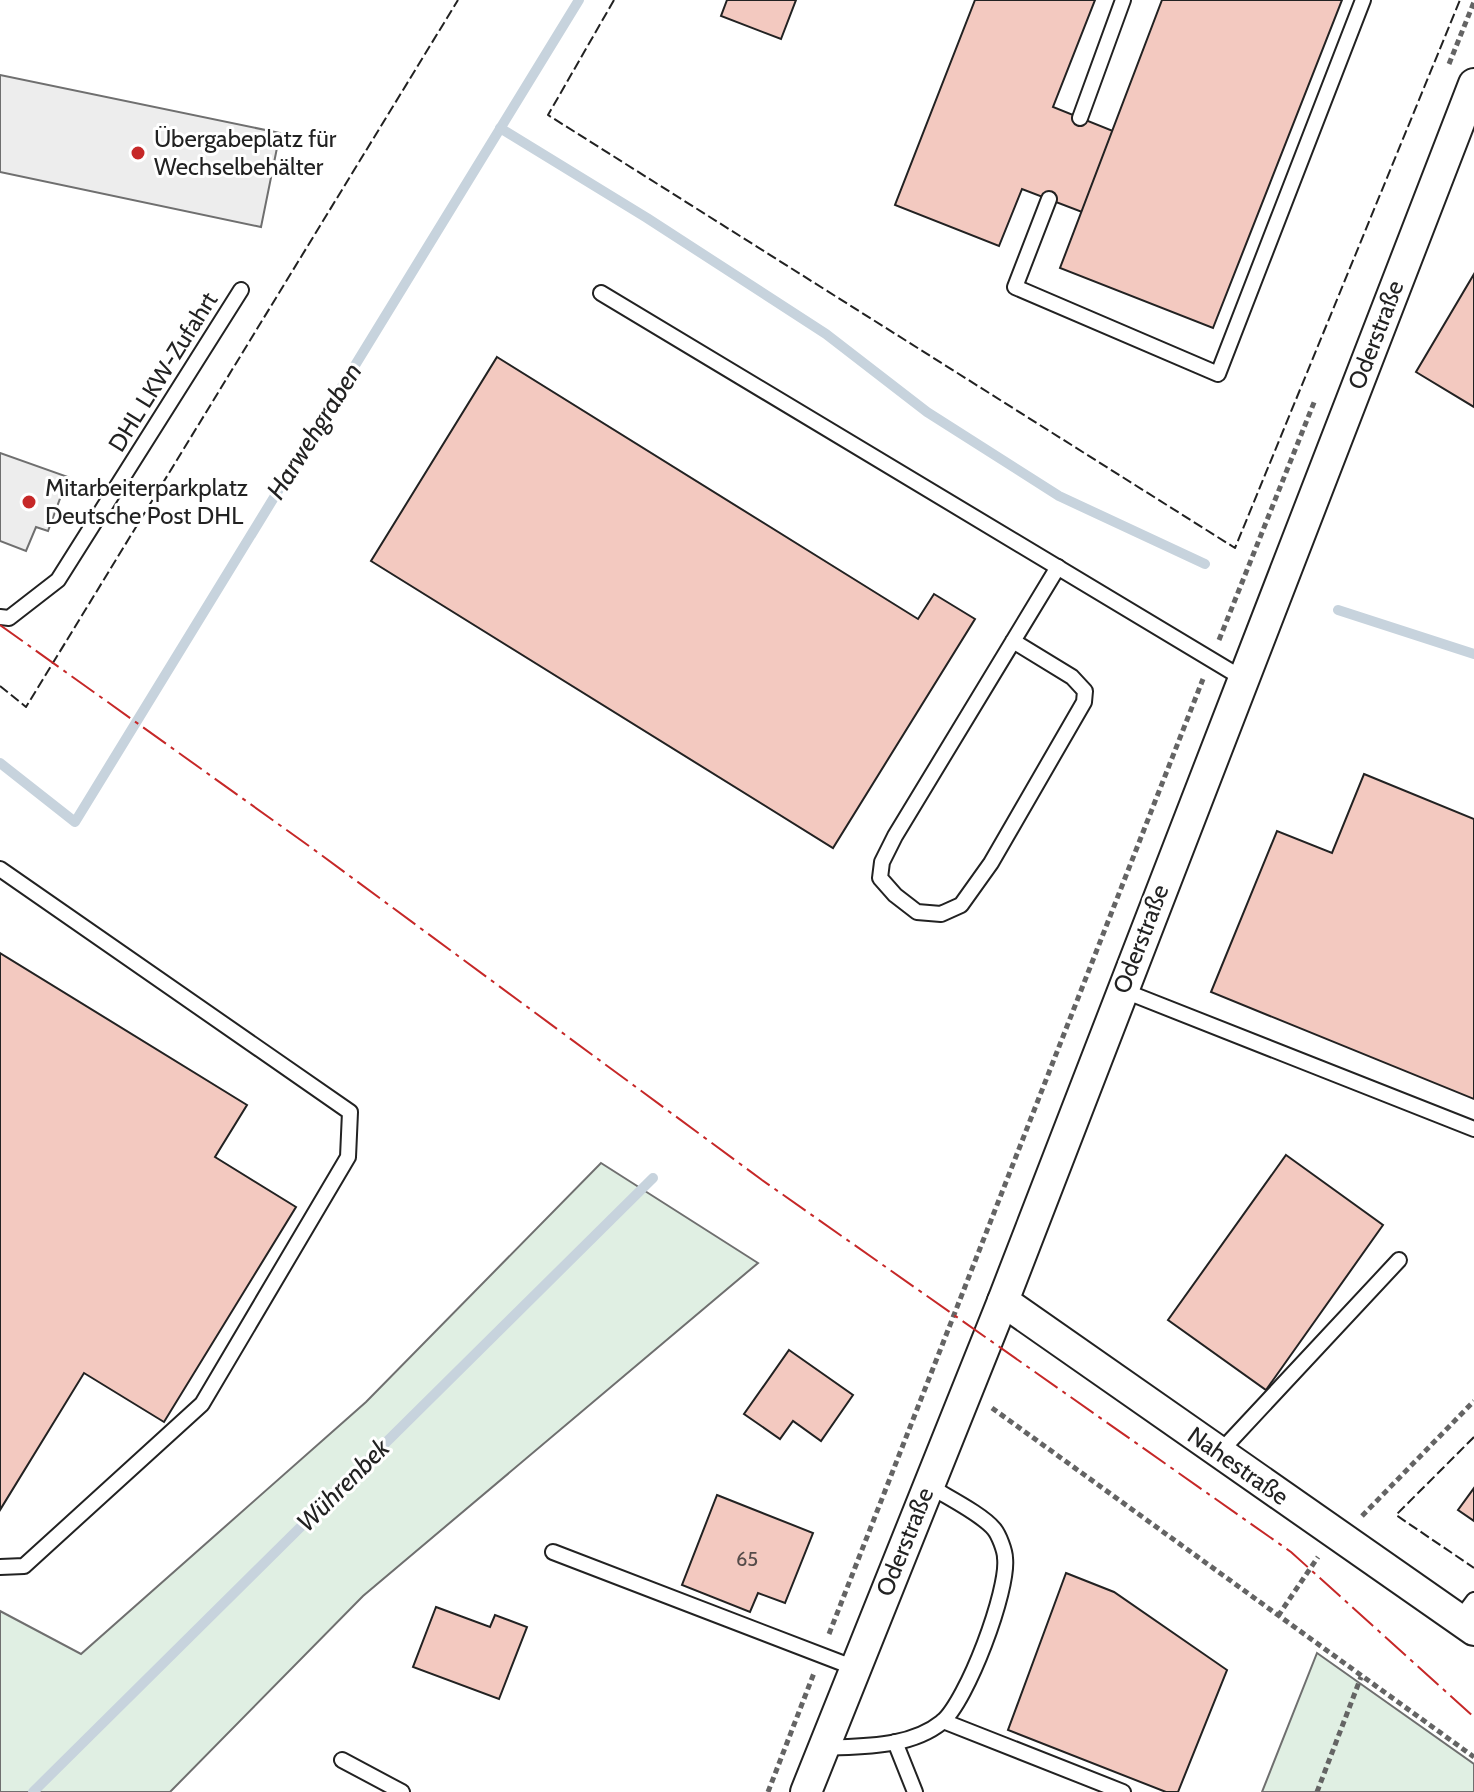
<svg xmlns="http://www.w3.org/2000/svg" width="1474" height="1792" font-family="Cabin,sans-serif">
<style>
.green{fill:#e0efe3;stroke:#6f6f6f;stroke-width:2}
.parking{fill:#ededed;stroke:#6f6f6f;stroke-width:2}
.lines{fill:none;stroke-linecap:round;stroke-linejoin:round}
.stream{stroke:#c7d3dd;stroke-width:10}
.building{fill:#f3c9c0;stroke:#222;stroke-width:2}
.lane-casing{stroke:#222;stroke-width:18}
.street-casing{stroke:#222;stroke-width:34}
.path{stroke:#646464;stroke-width:5;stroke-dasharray:6 4;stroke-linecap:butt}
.lane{stroke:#fff;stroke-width:14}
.street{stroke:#fff;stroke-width:30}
.fence{stroke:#222;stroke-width:2;stroke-dasharray:10 4;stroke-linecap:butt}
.power{stroke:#c62828;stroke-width:2;stroke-dasharray:28 6 4 6;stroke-linecap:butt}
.poi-dot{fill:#c62828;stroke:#fff;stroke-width:3}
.labels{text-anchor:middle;stroke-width:6;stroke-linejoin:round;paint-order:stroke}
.number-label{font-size:20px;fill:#564c4a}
.poi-label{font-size:24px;fill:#222;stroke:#fff;text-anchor:start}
.street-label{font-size:24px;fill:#222;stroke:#fff}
.water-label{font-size:26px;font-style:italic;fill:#222;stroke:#fff}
</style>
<rect width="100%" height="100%" fill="#fff"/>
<g class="green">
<path d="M 601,1163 L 758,1263 L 363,1596 L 170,1792 L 0,1792 L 0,1611 L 81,1654 L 366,1402 Z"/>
<path d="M 1317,1653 L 1474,1764 L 1474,1792 L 1262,1792 Z"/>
</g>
<g class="parking">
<path d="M 0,75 L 280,133 L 261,227 L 0,172 Z"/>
<path d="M 0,453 L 68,477 L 48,531 L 36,527 L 26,551 L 0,541 Z"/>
</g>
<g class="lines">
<g class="stream">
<path d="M 500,128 L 647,218 L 826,334 L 927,412 L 1059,496 L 1205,564"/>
<path d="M 1338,610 L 1474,654"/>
<path d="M 0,763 L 75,822 L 579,0"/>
<path d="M 33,1792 L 653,1178"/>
</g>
</g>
<g class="building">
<path d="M 727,0 L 796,0 L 781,39 L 721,16 Z"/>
<path d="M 975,0 L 1095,0 L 1053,107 L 1113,131 L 1082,212 L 1022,189 L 999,246 L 895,205 Z"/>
<path d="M 1162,0 L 1342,0 L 1213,328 L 1060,268 Z"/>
<path d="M 1474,274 L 1474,407 L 1416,372 Z"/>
<path d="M 497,357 L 918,619 L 934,594 L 975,619 L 833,848 L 371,561 Z"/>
<path d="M 1364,774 L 1474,819 L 1474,1099 L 1211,992 L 1277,831 L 1332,853 Z"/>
<path d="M 0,953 L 247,1105 L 215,1157 L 296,1207 L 164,1422 L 84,1373 L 0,1510 Z"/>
<path d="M 1286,1155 L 1383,1225 L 1266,1390 L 1168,1320 Z"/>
<path d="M 789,1350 L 853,1395 L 821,1441 L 793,1421 L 780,1439 L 744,1414 Z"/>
<path d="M 1474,1488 L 1474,1521 L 1458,1510 Z"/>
<path d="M 717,1495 L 813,1533 L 785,1603 L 758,1593 L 750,1612 L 682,1585 Z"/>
<path d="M 1066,1573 L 1114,1592 L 1227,1670 L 1178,1792 L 1166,1792 L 1008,1730 Z"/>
<path d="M 436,1607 L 490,1627 L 495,1615 L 527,1627 L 499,1699 L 413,1667 Z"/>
</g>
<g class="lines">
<g class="lane-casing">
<g id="lane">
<path d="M 1080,118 L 1123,0"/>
<path d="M 1049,199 L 1015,287 L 1218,374 L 1363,0"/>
<path d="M 601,293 L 1242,678"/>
<path d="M 0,617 L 9,618 L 58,580 L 241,290"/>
<path d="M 1013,641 L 1072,677 L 1085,691 L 1084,702 L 991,863 L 961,905 L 941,914 L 917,912 L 895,895 L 880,878 L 882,862 L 895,836 L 1058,567"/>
<path d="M 0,869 L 350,1112 L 348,1157 L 202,1404 L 24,1566 L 0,1567"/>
<path d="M 1122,990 L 1474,1129"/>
<path d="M 1219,1453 L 1399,1260"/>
<path d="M 553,1552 L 855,1668"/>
<path d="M 1459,1620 L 1474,1600"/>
<path d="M 943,1721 L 1123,1792"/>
<path d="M 895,1742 L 915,1792"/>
<path d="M 824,1748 C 862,1746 910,1748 942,1722 C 967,1701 1009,1590 1005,1558 C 1005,1551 999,1535 994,1529 C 982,1514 945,1496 928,1485"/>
<path d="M 342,1760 L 402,1792"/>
</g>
</g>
<g class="street-casing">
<g id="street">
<path d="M 1003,1301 L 1474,1630"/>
<path d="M 806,1792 L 1003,1301 L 1474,84"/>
</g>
</g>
<g class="path">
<path d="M 1449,64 L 1474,2"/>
<path d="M 1219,640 L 1315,400"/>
<path d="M 992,1408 L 1474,1757"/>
<path d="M 1362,1516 L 1474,1401"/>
<path d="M 1278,1616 L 1318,1557"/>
<path d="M 829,1634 L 1203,679"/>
<path d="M 768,1792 L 814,1673"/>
<path d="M 1317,1792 L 1361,1677"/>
</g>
<use href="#lane" class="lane"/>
<use href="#street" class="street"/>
<g class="fence">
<path d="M 614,0 L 548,115 L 1235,548 L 1460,0"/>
<path d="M 0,686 L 26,707 L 458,0"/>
<path d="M 1474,1437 L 1396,1515 L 1474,1568"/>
</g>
<path class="power" d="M 0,625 L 309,846 L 762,1180 L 1291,1552 L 1474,1717"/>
</g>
<g class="poi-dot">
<circle cx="138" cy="153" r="8"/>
<circle cx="29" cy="502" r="8"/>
</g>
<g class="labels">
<g class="number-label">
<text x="747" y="1566">65</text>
</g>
<g class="poi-label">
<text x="154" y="147">Übergabeplatz für<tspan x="154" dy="28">Wechselbehälter</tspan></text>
<text x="45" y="496">Mitarbeiterparkplatz<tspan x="45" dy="28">Deutsche Post DHL</tspan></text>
</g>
<g class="street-label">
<text transform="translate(1376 335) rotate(-69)" y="8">Oderstraße</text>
<text transform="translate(163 372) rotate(-58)" y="8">DHL LKW-Zufahrt</text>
<text transform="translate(1141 939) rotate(-69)" y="8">Oderstraße</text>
<text transform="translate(1238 1466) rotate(35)" y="8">Nahestraße</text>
<text transform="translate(905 1542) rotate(-68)" y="8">Oderstraße</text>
</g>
<g class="water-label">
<text transform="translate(314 431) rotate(-58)" y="9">Harwehgraben</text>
<text transform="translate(343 1485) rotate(-45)" y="9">Wührenbek</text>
</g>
</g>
</svg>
